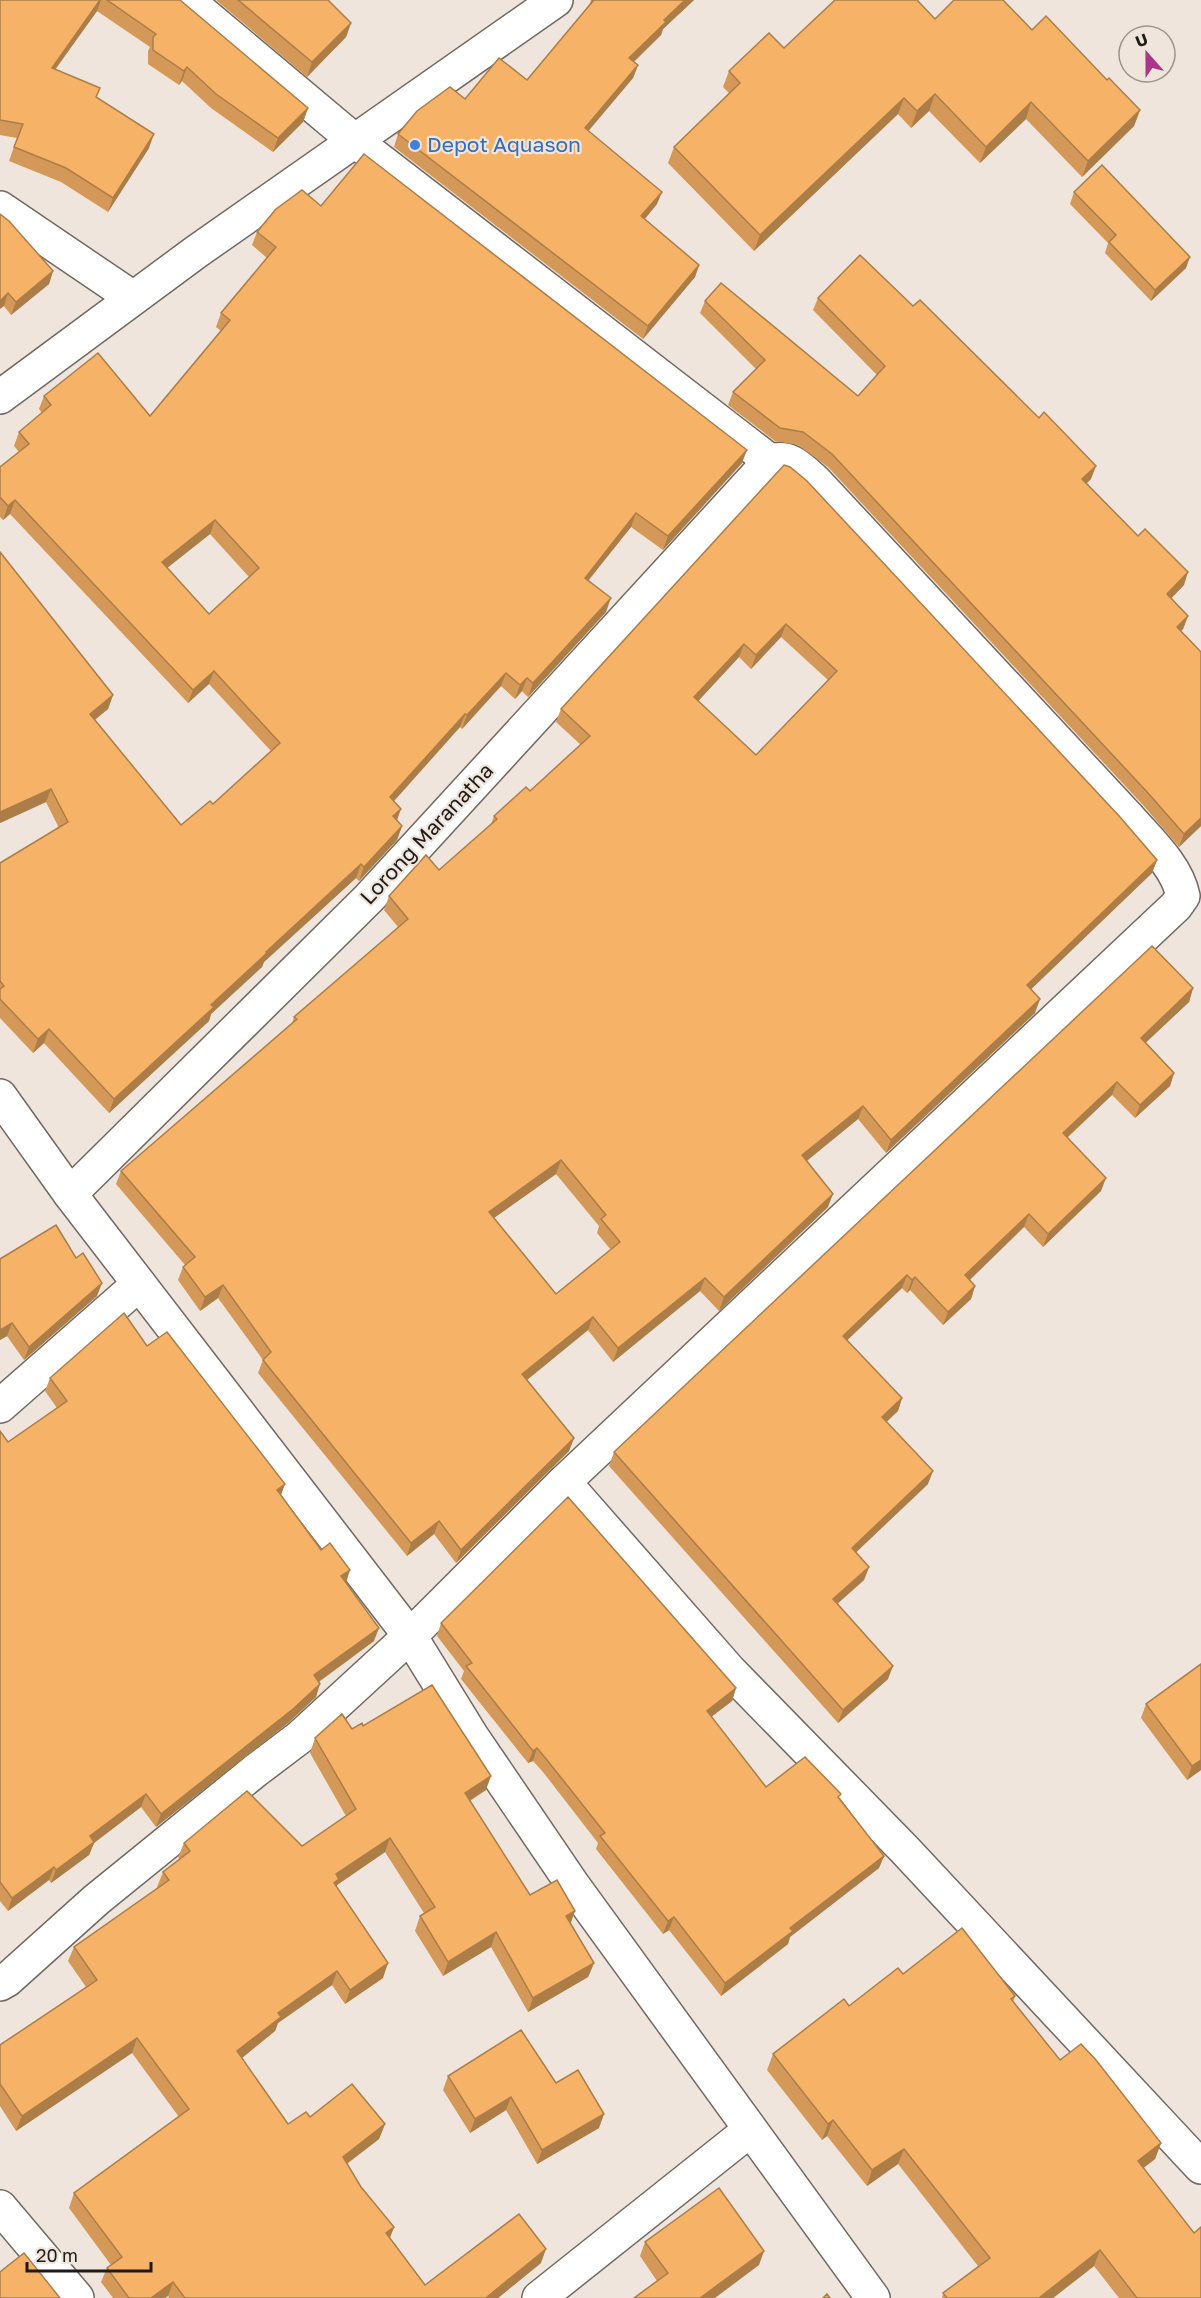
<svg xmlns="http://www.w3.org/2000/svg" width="1201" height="2298" font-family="'Golos Text',sans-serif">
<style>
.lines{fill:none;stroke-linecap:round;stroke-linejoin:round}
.street-casing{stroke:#716860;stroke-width:36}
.secondary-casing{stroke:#716860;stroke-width:36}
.street{stroke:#fff;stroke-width:33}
.secondary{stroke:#fff;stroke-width:33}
.wall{fill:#d49958;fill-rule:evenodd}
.shaded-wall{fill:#ac7d47}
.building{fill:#f6b266;stroke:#ac7d47;stroke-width:1.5;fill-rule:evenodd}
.shop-dot{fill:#3f7fe0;stroke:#efe5dc;stroke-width:2}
.labels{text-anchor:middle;stroke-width:4.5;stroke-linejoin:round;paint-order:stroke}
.shop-label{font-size:21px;fill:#366cbe;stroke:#efe5dc;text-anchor:start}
.street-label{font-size:21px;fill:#1e1a17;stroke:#efe5dc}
</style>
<rect width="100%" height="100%" fill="#efe5dc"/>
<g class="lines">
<g class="street-casing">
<g id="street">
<path d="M 187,0 L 355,141 L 770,461"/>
<path d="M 0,208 L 133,298"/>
<path d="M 70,1194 L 369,898 L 770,461"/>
<path d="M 0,1406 L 139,1284"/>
<path d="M 564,1482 L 729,1670 L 905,1850 L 1201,2167"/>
<path d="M 0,1984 L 7,1980 L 96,1900 L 255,1771 L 300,1737 L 410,1636 L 564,1482 L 1176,906 L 1183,896 C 1177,866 1149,841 1129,818 L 815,481 C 801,469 791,455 770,461"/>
<path d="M 0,2207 L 77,2298"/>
<path d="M 539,2298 L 750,2130"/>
</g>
</g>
<g class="secondary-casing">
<g id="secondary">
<path d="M 0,397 L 196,252 L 556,0"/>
<path d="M 0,1096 L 70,1194 L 410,1636 L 471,1735 L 573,1885 L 873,2298"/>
</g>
</g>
<use href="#street" class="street"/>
<use href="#secondary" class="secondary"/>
</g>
<g class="wall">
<path d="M 0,0 L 180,0 L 308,108 L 303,122 L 273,152 L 211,108 L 182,81 L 179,85 L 148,64 L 148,51 L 150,47 L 97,11 L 55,70 L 97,98 L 149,148 L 108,212 L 61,182 L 9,161 L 17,138 L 0,135 Z"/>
<path d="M 216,0 L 328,0 L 351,23 L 346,37 L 307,77 Z"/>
<path d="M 591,0 L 694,0 L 663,29 L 661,35 L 634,62 L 638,65 L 633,78 L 588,131 L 657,204 L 645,219 L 699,265 L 695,277 L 643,339 L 394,147 L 398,134 L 465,99 L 527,80 L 589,6 Z"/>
<path d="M 935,19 L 1032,30 L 1107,80 L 1140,110 L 1134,126 L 1082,177 L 1026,119 L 980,163 L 929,111 L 911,128 L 898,114 L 754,251 L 668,163 L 674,147 L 729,93 L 723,87 L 729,71 L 784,48 Z"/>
<path d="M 1074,192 L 1186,268 L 1151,301 L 1105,253 L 1108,243 L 1070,204 Z"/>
<path d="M 321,206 L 742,463 L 663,550 L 631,527 L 588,580 L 606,612 L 528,697 L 522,691 L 515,699 L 501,686 L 462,729 L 460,727 L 394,801 L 397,821 L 402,826 L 397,840 L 359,881 L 356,878 L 264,962 L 262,967 L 211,1014 L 209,1021 L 109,1113 L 44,1043 L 33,1053 L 0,1018 L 0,863 L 59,828 L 46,802 L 0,823 L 113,695 L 108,709 L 94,720 L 181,825 L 213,804 L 271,751 L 209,684 L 188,703 L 10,514 L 3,520 L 0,517 L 0,467 L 19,452 L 14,446 L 19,432 L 42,413 L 39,409 L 44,396 L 150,416 L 221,331 L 216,327 L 221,313 L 267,258 L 252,245 L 257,232 ZM 210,534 L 249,577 L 209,614 L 167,568 Z"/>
<path d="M 0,214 L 53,271 L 49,284 L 11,315 L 4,306 Z"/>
<path d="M 818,298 L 1091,479 L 1086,484 L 1184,585 L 1171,598 L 1188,616 L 1183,629 L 1181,631 L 1201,652 L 1201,826 L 1179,847 L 1143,805 L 828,467 L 798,445 L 775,441 L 728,405 L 733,392 L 756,369 L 700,313 L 705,301 L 858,396 L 877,375 L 813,310 Z"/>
<path d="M 784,465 L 1157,860 L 1152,873 L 1031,989 L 1035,1013 L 886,1153 L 858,1119 L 806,1161 L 828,1207 L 719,1311 L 700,1291 L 613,1362 L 588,1330 L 527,1380 L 574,1438 L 569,1451 L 456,1563 L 434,1534 L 407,1556 L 258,1373 L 263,1360 L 218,1298 L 200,1311 L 178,1280 L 183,1267 L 185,1265 L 116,1184 L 121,1171 L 292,1024 L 294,1017 L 398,927 L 384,910 L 389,896 L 439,870 L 491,824 L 494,816 L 530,791 L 581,745 L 556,722 L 561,709 ZM 781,637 L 828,680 L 756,755 L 698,701 L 739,657 L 751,669 ZM 556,1174 L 599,1226 L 597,1233 L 611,1250 L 556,1294 L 494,1218 Z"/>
<path d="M 1193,988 L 1189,1002 L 1146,1042 L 1174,1073 L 1170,1086 L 1135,1118 L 1112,1095 L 1067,1138 L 1101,1191 L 1043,1247 L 1024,1227 L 970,1280 L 975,1286 L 971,1299 L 943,1325 L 910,1290 L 907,1293 L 902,1288 L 847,1340 L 902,1398 L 898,1411 L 886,1422 L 928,1484 L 856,1552 L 869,1567 L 864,1580 L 837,1604 L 888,1679 L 838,1723 L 609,1466 L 614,1452 Z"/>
<path d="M 0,1259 L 97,1296 L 24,1360 L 7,1336 L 0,1340 Z"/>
<path d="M 147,1346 L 281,1495 L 346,1582 L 374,1641 L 319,1682 L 316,1697 L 288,1723 L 156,1827 L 141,1807 L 94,1843 L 89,1855 L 51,1883 L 49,1880 L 8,1911 L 0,1901 L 0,1431 L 8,1442 L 57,1408 L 45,1391 L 50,1378 Z"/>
<path d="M 441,1623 L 736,1688 L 732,1701 L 711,1717 L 766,1787 L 840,1798 L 884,1856 L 879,1868 L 790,1937 L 788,1944 L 721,1996 L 669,1930 L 663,1934 L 596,1849 L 598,1843 L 543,1772 L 533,1761 L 528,1763 L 461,1679 L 464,1671 L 437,1636 Z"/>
<path d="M 1201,1664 L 1201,1770 L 1187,1780 L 1141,1718 L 1146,1704 Z"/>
<path d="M 363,1726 L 486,1790 L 470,1801 L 530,1895 L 575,1911 L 570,1923 L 594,1963 L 588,1977 L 528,2012 L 491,1947 L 443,1976 L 415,1931 L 420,1916 L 424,1913 L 385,1852 L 337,1885 L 336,1887 L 383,1978 L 345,2004 L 332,1985 L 278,2023 L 275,2031 L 242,2058 L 288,2124 L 310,2117 L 385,2124 L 379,2139 L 347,2164 L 361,2187 L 394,2227 L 390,2238 L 425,2285 L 541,2263 L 498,2298 L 169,2298 L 168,2296 L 165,2298 L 113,2298 L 101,2282 L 107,2268 L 111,2265 L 69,2208 L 74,2193 L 179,2117 L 132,2053 L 16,2131 L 0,2106 L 0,2045 L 86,1987 L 68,1961 L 74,1947 L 158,1888 L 157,1887 L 163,1872 L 180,1859 L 178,1857 L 184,1843 L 302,1846 L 346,1816 L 310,1753 L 315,1738 Z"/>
<path d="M 903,1974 L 1015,1996 L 1013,2002 L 1060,2060 L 1161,2143 L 1155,2159 L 1143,2168 L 1201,2298 L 1119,2298 L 1094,2266 L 1053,2298 L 942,2298 L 943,2293 L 978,2266 L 898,2164 L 867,2186 L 827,2136 L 822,2140 L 767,2070 L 773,2054 L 849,2006 Z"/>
<path d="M 448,2076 L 556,2083 L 599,2128 L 537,2164 L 506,2110 L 470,2133 L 443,2090 Z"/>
<path d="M 645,2242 L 759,2265 L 657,2281 L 640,2256 Z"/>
</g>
<g class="shaded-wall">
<path d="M 100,0 L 101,0 L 97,11 L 46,82 L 52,68 Z"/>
<path d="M 685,0 L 694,0 L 663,29 L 661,35 L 624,71 L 629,58 L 664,20 Z"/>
<path d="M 351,23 L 346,37 L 307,77 L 312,62 Z"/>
<path d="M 638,65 L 633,78 L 580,141 L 585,128 Z"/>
<path d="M 187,67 L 182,81 L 179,85 L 184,71 Z"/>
<path d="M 935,94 L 929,111 L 911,128 L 917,111 Z"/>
<path d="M 904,98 L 898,114 L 754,251 L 760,235 Z"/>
<path d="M 1031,102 L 1026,119 L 980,163 L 986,147 Z"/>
<path d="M 308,108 L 303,122 L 273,152 L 278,138 Z"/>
<path d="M 1140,110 L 1134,126 L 1082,177 L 1088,161 Z"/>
<path d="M 154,134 L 149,148 L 108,212 L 113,198 Z"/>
<path d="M 662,192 L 657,204 L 636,229 L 641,216 Z"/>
<path d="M 1190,257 L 1186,268 L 1151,301 L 1155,290 Z"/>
<path d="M 699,265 L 695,277 L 643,339 L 648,326 Z"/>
<path d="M 53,271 L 49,284 L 11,315 L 16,302 Z"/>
<path d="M 8,293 L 4,306 L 0,309 L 0,301 Z"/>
<path d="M 747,450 L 742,463 L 663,550 L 668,536 Z"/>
<path d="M 1096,466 L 1091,479 L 1077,492 L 1082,479 Z"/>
<path d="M 15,500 L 10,514 L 3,520 L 8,506 Z"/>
<path d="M 636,513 L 631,527 L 580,591 L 585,578 Z"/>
<path d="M 215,520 L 210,534 L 157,576 L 162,562 Z"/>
<path d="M 1188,572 L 1184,585 L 1163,607 L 1167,594 Z"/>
<path d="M 611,598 L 606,612 L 528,697 L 533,683 Z"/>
<path d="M 1188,616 L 1183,629 L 1172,640 L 1177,627 Z"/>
<path d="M 786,624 L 781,637 L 751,669 L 756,655 Z"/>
<path d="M 744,644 L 739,657 L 689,711 L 694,697 Z"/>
<path d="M 214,671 L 209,684 L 188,703 L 193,690 Z"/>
<path d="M 506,673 L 501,686 L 462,729 L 467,715 Z"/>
<path d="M 527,678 L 522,691 L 515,699 L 520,685 Z"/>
<path d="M 113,695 L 108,709 L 85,728 L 90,714 Z"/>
<path d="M 465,714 L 460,727 L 385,811 L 390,797 Z"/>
<path d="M 51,789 L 46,802 L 0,823 L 0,812 Z"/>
<path d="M 401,809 L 396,823 L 393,816 Z"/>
<path d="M 1201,818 L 1201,826 L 1179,847 L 1184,834 Z"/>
<path d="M 402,826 L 397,840 L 359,881 L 364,867 Z"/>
<path d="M 1157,860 L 1152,873 L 1022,998 L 1027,985 Z"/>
<path d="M 361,864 L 356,878 L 264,962 L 262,967 L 211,1014 L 209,1021 L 109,1113 L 114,1099 L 266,952 Z"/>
<path d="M 1193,988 L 1189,1002 L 1137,1051 L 1141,1038 Z"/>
<path d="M 1040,999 L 1035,1013 L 886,1153 L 891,1140 Z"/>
<path d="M 49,1029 L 44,1043 L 33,1053 L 38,1039 Z"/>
<path d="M 1174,1073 L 1170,1086 L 1135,1118 L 1140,1105 Z"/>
<path d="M 1117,1082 L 1112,1095 L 1058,1146 L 1063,1133 Z"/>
<path d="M 863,1106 L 858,1119 L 797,1169 L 802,1155 Z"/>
<path d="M 561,1160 L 556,1174 L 484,1225 L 489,1212 Z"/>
<path d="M 1106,1178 L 1101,1191 L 1043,1247 L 1048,1234 Z"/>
<path d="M 833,1194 L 828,1207 L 719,1311 L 724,1297 Z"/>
<path d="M 1029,1214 L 1024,1227 L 960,1289 L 965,1275 Z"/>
<path d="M 907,1275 L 902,1288 L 838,1349 L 843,1336 Z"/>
<path d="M 915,1277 L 910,1290 L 907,1293 L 912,1280 Z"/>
<path d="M 705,1278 L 700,1291 L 613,1362 L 618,1348 Z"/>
<path d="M 102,1283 L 97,1296 L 24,1360 L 29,1347 Z"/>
<path d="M 223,1285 L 218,1298 L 200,1311 L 205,1297 Z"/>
<path d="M 975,1286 L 971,1299 L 943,1325 L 948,1312 Z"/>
<path d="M 593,1317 L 588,1330 L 517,1388 L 522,1374 Z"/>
<path d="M 12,1323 L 7,1336 L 0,1340 L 0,1330 Z"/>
<path d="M 902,1398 L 898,1411 L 877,1431 L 882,1417 Z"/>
<path d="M 574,1438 L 569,1451 L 456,1563 L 461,1550 Z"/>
<path d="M 933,1471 L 928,1484 L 847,1561 L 852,1548 Z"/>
<path d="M 285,1484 L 280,1498 L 277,1490 Z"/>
<path d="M 439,1521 L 434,1534 L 407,1556 L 411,1543 Z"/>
<path d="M 869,1567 L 864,1580 L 828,1612 L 833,1599 Z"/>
<path d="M 350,1570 L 346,1583 L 341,1576 Z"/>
<path d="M 379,1628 L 374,1641 L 310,1688 L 314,1675 Z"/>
<path d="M 893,1666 L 888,1679 L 838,1723 L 843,1710 Z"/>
<path d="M 320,1684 L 316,1697 L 288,1723 L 156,1827 L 161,1814 Z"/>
<path d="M 736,1688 L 732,1701 L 702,1724 L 707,1711 Z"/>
<path d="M 537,1748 L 533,1761 L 528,1763 L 533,1751 Z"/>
<path d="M 1201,1760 L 1201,1770 L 1187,1780 L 1192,1766 Z"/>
<path d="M 491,1776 L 486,1790 L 459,1807 L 465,1793 Z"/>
<path d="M 146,1794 L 141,1807 L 94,1843 L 89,1855 L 51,1883 L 56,1870 L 90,1836 Z"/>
<path d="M 390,1838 L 385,1852 L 337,1885 L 334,1893 L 328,1897 L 336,1874 Z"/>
<path d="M 884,1856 L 879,1868 L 790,1937 L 788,1944 L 721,1996 L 725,1983 L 790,1928 Z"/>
<path d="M 54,1867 L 49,1880 L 8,1911 L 12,1898 Z"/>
<path d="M 575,1911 L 570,1925 L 566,1916 Z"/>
<path d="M 674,1917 L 669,1930 L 663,1934 L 668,1921 Z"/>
<path d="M 496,1932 L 491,1947 L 443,1976 L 448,1962 Z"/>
<path d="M 388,1963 L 383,1978 L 345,2004 L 350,1990 Z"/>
<path d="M 594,1963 L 588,1977 L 528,2012 L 533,1998 Z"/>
<path d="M 337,1971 L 332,1985 L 278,2023 L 275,2031 L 232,2066 L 237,2051 L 278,2013 Z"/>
<path d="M 137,2038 L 132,2053 L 16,2131 L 22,2116 Z"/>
<path d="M 511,2097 L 506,2110 L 470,2133 L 475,2119 Z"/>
<path d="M 604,2114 L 599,2128 L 537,2164 L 542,2150 Z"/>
<path d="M 833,2120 L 827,2136 L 822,2140 L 828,2124 Z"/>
<path d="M 385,2124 L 379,2139 L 337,2171 L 343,2157 Z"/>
<path d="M 1161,2143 L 1155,2159 L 1132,2177 L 1138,2161 Z"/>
<path d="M 904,2149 L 898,2164 L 867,2186 L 872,2170 Z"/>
<path d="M 394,2227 L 388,2242 L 386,2233 Z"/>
<path d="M 546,2249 L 541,2263 L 498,2298 L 487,2298 Z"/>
<path d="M 1100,2250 L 1094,2266 L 1053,2298 L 1039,2298 Z"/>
<path d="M 764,2251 L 759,2265 L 715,2298 L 700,2298 Z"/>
<path d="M 173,2282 L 168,2296 L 165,2298 L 151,2298 Z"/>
</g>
<g class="building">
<path d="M 0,0 L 100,0 L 52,68 L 100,88 L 96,97 L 154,134 L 113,198 L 66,168 L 14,147 L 23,124 L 0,120 Z"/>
<path d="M 107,0 L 180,0 L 308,108 L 278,138 L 216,94 L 187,67 L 184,71 L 153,50 L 153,37 L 156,34 Z"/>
<path d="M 238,0 L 328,0 L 351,23 L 312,62 Z"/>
<path d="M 592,0 L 685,0 L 664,20 L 666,22 L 629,58 L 638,65 L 585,128 L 662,192 L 641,216 L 699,265 L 648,326 L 398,134 L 417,111 L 450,87 L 465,99 L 499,58 L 527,80 L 593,1 Z"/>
<path d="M 835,0 L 917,0 L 935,19 L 954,0 L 1003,0 L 1032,30 L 1046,16 L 1107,80 L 1109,78 L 1140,110 L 1088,161 L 1031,102 L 986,147 L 935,94 L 917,111 L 904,98 L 760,235 L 674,147 L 740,83 L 729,71 L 769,33 L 784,48 Z"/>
<path d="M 364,154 L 747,450 L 668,536 L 636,513 L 585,578 L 611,598 L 533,683 L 527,678 L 520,685 L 506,673 L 467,715 L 465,714 L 390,797 L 401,809 L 393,816 L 402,826 L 364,867 L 361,864 L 266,952 L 267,953 L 211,1005 L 214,1007 L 114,1099 L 49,1029 L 38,1039 L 0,999 L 0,989 L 4,986 L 0,981 L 0,863 L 68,822 L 51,789 L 0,812 L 0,552 L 113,695 L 90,714 L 181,825 L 210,801 L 213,804 L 280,743 L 214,671 L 193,690 L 15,500 L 8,506 L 0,497 L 0,467 L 29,444 L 19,432 L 51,405 L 44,396 L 98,353 L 150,416 L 230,320 L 221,313 L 276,247 L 257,232 L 276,209 L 302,190 L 321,206 ZM 215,520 L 259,568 L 209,614 L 162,562 Z"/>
<path d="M 1102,165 L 1190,257 L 1155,290 L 1109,242 L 1116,235 L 1074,192 Z"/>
<path d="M 0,214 L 9,221 L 53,271 L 16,302 L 8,293 L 0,301 Z"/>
<path d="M 860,255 L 913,306 L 920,300 L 1039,418 L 1044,412 L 1096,466 L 1082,479 L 1138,536 L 1145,529 L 1188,572 L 1167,594 L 1188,616 L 1177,627 L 1201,652 L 1201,818 L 1184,834 L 1148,793 L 832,454 L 803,432 L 780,428 L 733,392 L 765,360 L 705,301 L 721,283 L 858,396 L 885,366 L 818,298 Z"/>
<path d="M 784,465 L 790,467 L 807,481 L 1120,817 L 1157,860 L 1027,985 L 1040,999 L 891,1140 L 863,1106 L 802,1155 L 833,1194 L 724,1297 L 705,1278 L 618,1348 L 593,1317 L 522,1374 L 574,1438 L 461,1550 L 439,1521 L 411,1543 L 263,1360 L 271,1352 L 223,1285 L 205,1297 L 183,1267 L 195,1257 L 121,1171 L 297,1019 L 294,1017 L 408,919 L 389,896 L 426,855 L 439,870 L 497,819 L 494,816 L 526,787 L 530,791 L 590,736 L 561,709 ZM 786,624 L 837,671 L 756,755 L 694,697 L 744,644 L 756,655 ZM 561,1160 L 606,1215 L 601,1219 L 620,1242 L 556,1294 L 489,1212 Z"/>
<path d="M 1152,946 L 1193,988 L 1141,1038 L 1174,1073 L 1140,1105 L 1117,1082 L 1063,1133 L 1106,1178 L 1048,1234 L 1029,1214 L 965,1275 L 975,1286 L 948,1312 L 915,1277 L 912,1280 L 907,1275 L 843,1336 L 902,1398 L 882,1417 L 933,1471 L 852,1548 L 869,1567 L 833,1599 L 893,1666 L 843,1710 L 614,1452 Z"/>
<path d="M 56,1225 L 76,1258 L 83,1253 L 102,1283 L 29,1347 L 12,1323 L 0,1330 L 0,1259 Z"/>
<path d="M 124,1313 L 147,1346 L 167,1332 L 285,1484 L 277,1490 L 321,1550 L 330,1543 L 350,1570 L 341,1576 L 379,1628 L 314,1675 L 320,1684 L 293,1709 L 161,1814 L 146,1794 L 90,1836 L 94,1842 L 56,1870 L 54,1867 L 12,1898 L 0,1882 L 0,1431 L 8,1442 L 67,1401 L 50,1378 Z"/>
<path d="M 568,1497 L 736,1688 L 707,1711 L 766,1787 L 805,1757 L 841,1794 L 838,1797 L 884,1856 L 790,1928 L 793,1931 L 725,1983 L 674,1917 L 668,1921 L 600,1836 L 605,1833 L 547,1760 L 537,1748 L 533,1751 L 466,1666 L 472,1663 L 441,1623 Z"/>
<path d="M 1201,1664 L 1201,1760 L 1192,1766 L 1146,1704 Z"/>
<path d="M 432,1685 L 491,1776 L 465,1793 L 530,1895 L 557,1880 L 575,1911 L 566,1916 L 594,1963 L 533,1998 L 496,1932 L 448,1962 L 420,1916 L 435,1907 L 390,1838 L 336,1874 L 339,1879 L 334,1883 L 388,1963 L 350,1990 L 337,1971 L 278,2013 L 281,2017 L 237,2051 L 288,2124 L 306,2112 L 310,2117 L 352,2084 L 385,2124 L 343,2157 L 361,2187 L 394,2227 L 386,2233 L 425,2285 L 519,2214 L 546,2249 L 487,2297 L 488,2298 L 185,2298 L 173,2282 L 151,2298 L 129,2298 L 107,2268 L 122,2257 L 74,2193 L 189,2109 L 137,2038 L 22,2116 L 0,2084 L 0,2045 L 97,1980 L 74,1947 L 169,1880 L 163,1872 L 190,1851 L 184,1843 L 247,1791 L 302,1846 L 356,1809 L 315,1738 L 342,1714 L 352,1729 L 362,1723 L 363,1726 Z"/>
<path d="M 962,1928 L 1015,1996 L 1011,1999 L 1060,2060 L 1081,2044 L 1096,2060 L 1161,2143 L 1138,2161 L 1194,2233 L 1201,2227 L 1201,2298 L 1137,2298 L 1100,2250 L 1039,2298 L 947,2298 L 943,2293 L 990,2258 L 904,2149 L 872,2170 L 833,2120 L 828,2124 L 773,2054 L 844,1999 L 849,2006 L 898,1968 L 903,1974 Z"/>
<path d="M 521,2030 L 556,2083 L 578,2070 L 604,2114 L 542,2150 L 511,2097 L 475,2119 L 448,2076 Z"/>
<path d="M 719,2188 L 764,2251 L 700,2298 L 634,2298 L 668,2273 L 645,2242 Z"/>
<path d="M 24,2253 L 60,2298 L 0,2298 L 0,2272 Z"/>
<path d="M 827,2294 L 830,2298 L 823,2298 Z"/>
</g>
<circle class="shop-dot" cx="415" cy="145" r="6"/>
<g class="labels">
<g class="shop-label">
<text x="427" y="152">Depot Aquason</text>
</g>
<g class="street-label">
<text transform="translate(427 834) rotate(-47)" y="7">Lorong Maranatha</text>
</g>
</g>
<g transform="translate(1147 54) rotate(339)"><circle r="28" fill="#efe5dc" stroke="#9b948d" stroke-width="1.5"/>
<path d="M0-4.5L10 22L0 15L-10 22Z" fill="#ac358c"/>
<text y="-9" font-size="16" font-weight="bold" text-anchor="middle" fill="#1e1a17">U</text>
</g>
<path d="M27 2262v9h124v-9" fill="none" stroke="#1e1a17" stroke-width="3"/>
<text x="36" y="2262" font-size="18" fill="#1e1a17" stroke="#efe5dc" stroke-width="4.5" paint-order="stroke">20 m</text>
</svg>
